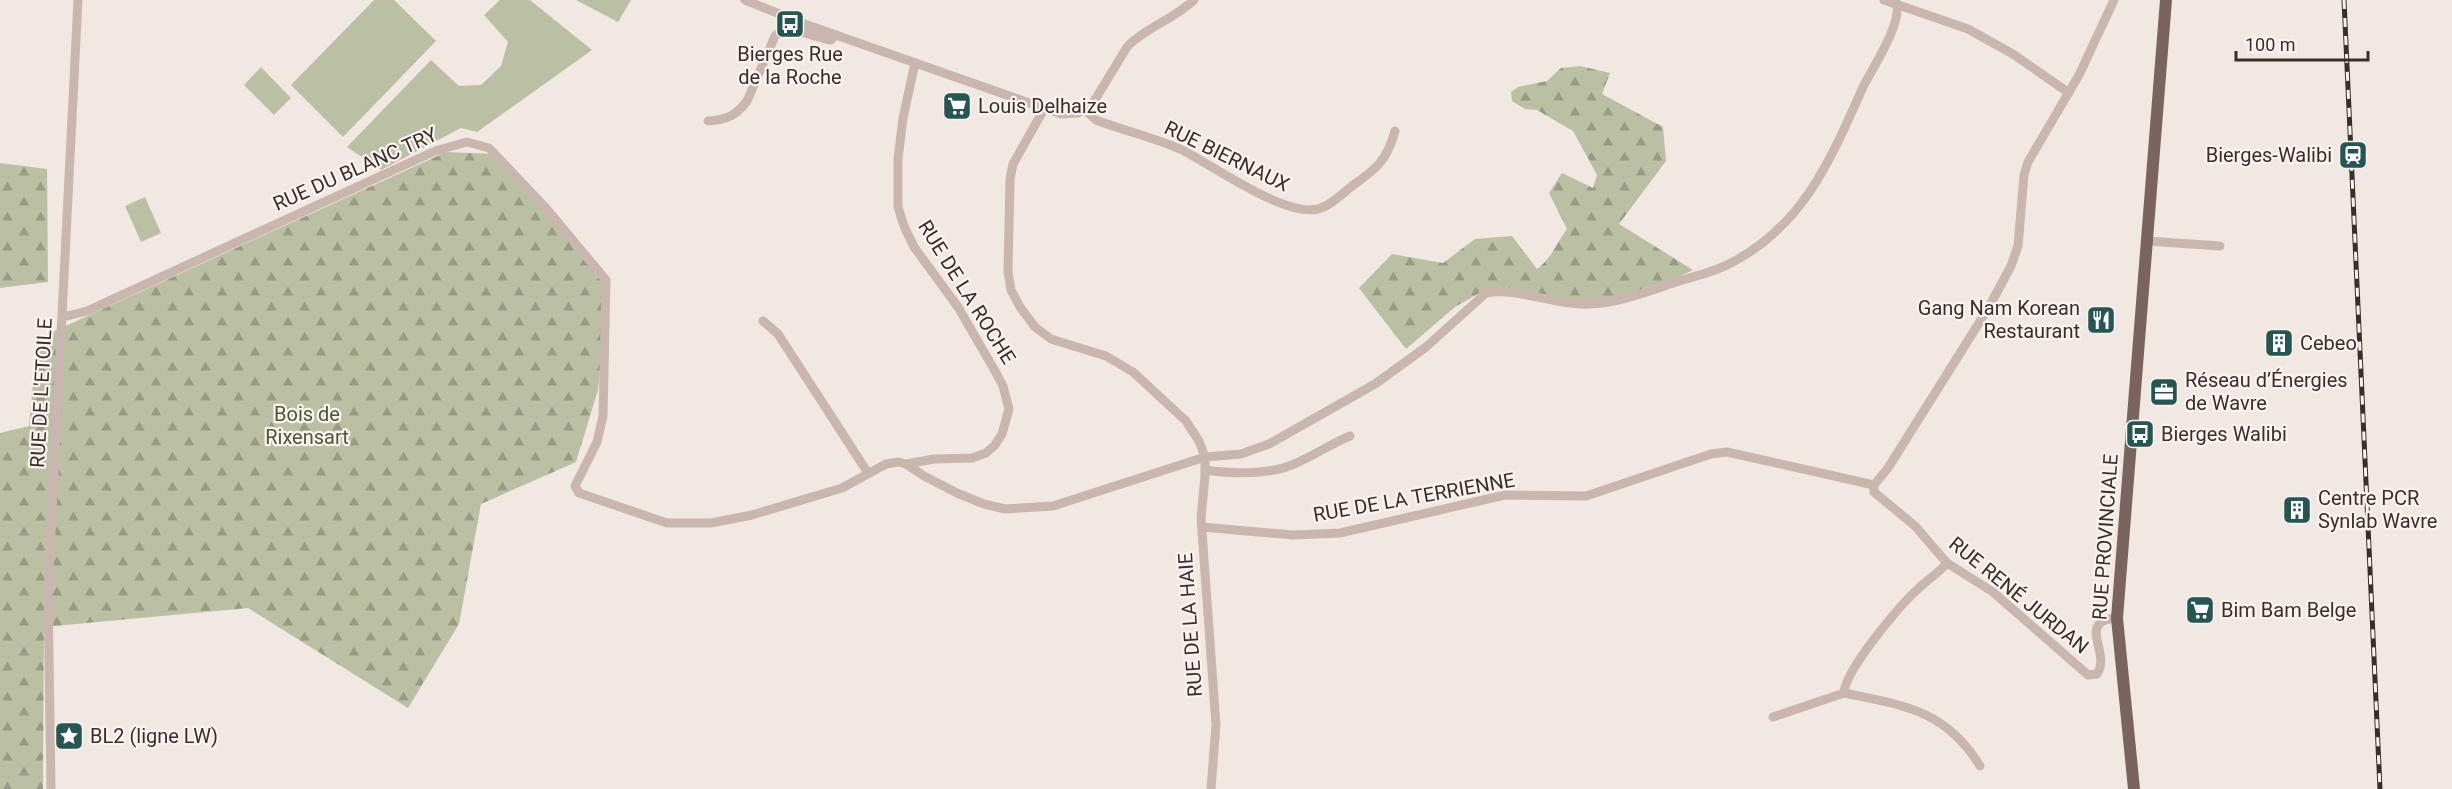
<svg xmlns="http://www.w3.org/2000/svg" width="2452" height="789" font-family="Roboto,sans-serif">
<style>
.grass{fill:#bbc0a3}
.forest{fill:url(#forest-firs)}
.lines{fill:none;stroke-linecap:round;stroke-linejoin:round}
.minor{stroke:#c9b7af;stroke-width:9}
.major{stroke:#79645f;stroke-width:12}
.rail-casing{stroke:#392e2c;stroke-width:5}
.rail{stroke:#f9f3ef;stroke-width:3;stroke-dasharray:9;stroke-linecap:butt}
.labels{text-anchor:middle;stroke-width:4.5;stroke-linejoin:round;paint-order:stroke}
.poi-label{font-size:20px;fill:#392e2c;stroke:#f9f3ef;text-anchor:start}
.street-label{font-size:20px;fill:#392e2c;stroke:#f9f3ef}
.park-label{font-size:20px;fill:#4d5532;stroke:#f9f3ef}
</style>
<defs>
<pattern id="forest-firs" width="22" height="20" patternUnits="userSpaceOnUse" patternTransform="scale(1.5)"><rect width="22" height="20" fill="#bbc0a3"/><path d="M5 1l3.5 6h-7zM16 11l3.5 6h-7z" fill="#999c85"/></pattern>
</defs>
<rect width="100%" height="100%" fill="#f2e8e2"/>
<g class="grass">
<path d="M 374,0 L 394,0 L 436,41 L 343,137 L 291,85 Z"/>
<path d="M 500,0 L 530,0 L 592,50 L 477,132 L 461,128 L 381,170 L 347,147 L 431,60 L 459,86 L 481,85 L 501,66 L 508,42 L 484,15 Z"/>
<path d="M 576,0 L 631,0 L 618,22 Z"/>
<path d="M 261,67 L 291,98 L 274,115 L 244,85 Z"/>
<path d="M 145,197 L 161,233 L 141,242 L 125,206 Z"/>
</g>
<g class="forest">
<path d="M 1580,66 L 1610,73 L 1602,94 L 1663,127 L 1666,161 L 1619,224 L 1693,270 L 1648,292 L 1610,302 L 1559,303 L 1483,291 L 1455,307 L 1406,349 L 1359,288 L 1392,254 L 1443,263 L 1475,239 L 1512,236 L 1537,269 C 1553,257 1555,245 1567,229 L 1549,193 L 1562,173 L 1593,188 L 1597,175 L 1573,131 L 1537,110 L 1525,109 L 1512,101 L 1511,92 L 1518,87 L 1547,81 L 1561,68 Z"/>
<path d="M 446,152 L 494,154 L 608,285 L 598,390 L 576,462 L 481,504 L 459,624 L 408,708 L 248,608 L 44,627 L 43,789 L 0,789 L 0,433 L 29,426 L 37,339 Z"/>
<path d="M 0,163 L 47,169 L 48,282 L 0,288 Z"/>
</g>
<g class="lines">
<g class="minor">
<path d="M 745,0 L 799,22 L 1061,114 L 1078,113 L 1093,103 L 1127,47 C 1145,28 1174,19 1194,0"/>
<path d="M 1884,0 L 1968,29 L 2013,54 L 2069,93"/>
<path d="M 1044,109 L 1013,164 L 1010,179 L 1008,272 L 1011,290 L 1020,307 L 1035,327 L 1051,339 L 1106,356 L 1133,372 L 1186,421 L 1199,441 L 1205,457 L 1205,476 L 1201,518 L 1216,725 L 1211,789"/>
<path d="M 1085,110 L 1096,120 C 1124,131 1154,137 1182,150 C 1214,166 1284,217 1318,209 C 1330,206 1342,194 1352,186 C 1376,169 1387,161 1395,131"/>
<path d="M 708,121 C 726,120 736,116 747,101 L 775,36 C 790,22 813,38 831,40 L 836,35"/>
<path d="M 2147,241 L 2220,246"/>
<path d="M 63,317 L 87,311 L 435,151 L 467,142 L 489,148 L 545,207 L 606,280 L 603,416 L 597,442 L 575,486 L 579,493 L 667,523 L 711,523 L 752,515 L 842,488 L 886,464 L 899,462 L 906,464 L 924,476 L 957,493 L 984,504 L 1005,509 L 1053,506 L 1205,457 L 1241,454 L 1269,444 L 1375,384 L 1426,347 L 1486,293 C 1518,287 1556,306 1590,304 C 1618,303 1646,292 1673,283 C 1691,277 1712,273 1729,264 C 1803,227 1831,159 1863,87 C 1872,69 1906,18 1895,0"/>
<path d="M 763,321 L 778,334 L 868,473"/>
<path d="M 906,464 L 934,459 L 972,458 L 986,453 L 995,445 L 1002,434 L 1009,409 L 1003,386 L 995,371 L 958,307 L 914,247 L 904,226 L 898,207 L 898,159 L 903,118 L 915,63"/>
<path d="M 1205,470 C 1226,473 1253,474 1275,470 C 1301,465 1325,446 1350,436"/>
<path d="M 1874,485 L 1888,468 L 1989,307 L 2011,266 L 2018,246 L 2024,175 L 2028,162 L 2079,75 L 2114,0"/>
<path d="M 1874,485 L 1874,492 L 1915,526 L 1947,563 L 1993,592 L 2088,675 L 2097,674 C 2112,653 2075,621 2117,618"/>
<path d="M 1202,527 L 1293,535 L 1340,533 L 1505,495 L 1586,496 L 1711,454 L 1727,452 L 1874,485"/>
<path d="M 1844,693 C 1903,705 1946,710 1980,766"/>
<path d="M 1773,717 L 1844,693 C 1845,670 1900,605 1919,588 C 1928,579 1939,573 1947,563"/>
<path d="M 51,789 L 48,591 L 78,0"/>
</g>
<path class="major" d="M 2134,789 L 2117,618 L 2166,0"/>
<g class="rail-casing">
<path id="rail" d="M 2344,0 L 2380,789"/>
</g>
<use href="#rail" class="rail"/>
</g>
<defs>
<g id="bus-square" transform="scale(1.5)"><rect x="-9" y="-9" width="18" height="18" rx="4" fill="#265652" stroke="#f9f3ef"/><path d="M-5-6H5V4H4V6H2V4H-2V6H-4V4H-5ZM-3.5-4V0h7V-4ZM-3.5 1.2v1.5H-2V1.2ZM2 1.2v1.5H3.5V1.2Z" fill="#fff"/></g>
<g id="supermarket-square" transform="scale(1.5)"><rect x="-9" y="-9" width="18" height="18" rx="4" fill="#265652" stroke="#f9f3ef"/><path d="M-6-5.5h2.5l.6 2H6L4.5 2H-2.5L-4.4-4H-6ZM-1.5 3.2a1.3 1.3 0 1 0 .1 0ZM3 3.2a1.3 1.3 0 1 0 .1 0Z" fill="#fff"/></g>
<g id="station-square" transform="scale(1.5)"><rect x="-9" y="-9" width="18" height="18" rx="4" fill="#265652" stroke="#f9f3ef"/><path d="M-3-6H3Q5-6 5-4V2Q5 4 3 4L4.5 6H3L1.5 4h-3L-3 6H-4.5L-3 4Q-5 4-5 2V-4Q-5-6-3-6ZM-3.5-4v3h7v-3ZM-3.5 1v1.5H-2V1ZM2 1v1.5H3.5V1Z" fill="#fff"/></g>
<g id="restaurant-square" transform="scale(1.5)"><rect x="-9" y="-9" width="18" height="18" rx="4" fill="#265652" stroke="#f9f3ef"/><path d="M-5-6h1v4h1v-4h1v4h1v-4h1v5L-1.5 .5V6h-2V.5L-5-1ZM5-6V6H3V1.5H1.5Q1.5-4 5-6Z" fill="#fff"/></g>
<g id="building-square" transform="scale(1.5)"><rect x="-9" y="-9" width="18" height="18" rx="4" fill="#265652" stroke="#f9f3ef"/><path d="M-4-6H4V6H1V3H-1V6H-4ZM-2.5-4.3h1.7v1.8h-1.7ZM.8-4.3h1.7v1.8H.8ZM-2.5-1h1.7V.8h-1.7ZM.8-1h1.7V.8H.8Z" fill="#fff"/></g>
<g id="office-square" transform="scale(1.5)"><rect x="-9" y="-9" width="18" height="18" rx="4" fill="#265652" stroke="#f9f3ef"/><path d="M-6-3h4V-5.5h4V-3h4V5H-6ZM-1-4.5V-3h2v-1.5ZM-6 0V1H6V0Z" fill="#fff"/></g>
<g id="sight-square" transform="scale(1.5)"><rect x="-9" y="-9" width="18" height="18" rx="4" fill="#265652" stroke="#f9f3ef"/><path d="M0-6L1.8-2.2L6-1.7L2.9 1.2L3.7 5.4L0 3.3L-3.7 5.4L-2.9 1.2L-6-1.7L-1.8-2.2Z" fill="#fff"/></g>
</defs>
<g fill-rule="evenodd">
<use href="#bus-square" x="790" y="24"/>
<use href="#supermarket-square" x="957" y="106"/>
<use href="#station-square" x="2353" y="155"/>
<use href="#restaurant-square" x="2101" y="320"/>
<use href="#building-square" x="2279" y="343"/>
<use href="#office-square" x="2164" y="392"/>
<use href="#bus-square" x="2140" y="434"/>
<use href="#building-square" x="2297" y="510"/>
<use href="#supermarket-square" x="2200" y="610"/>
<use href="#sight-square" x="69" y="736"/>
</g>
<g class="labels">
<g class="poi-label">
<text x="790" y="61" text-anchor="middle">Bierges Rue<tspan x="790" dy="23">de la Roche</tspan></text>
<text x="978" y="113">Louis Delhaize</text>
<text x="2332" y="162" text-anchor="end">Bierges-Walibi</text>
<text x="2080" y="315" text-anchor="end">Gang Nam Korean<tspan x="2080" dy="23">Restaurant</tspan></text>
<text x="2300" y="350">Cebeo</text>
<text x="2185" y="387">Réseau d’Énergies<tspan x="2185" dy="23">de Wavre</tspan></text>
<text x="2161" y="441">Bierges Walibi</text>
<text x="2318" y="505">Centre PCR<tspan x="2318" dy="23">Synlab Wavre</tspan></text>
<text x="2221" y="617">Bim Bam Belge</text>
<text x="90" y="743">BL2 (ligne LW)</text>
</g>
<g class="street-label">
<text transform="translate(1227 156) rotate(26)" y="7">RUE BIERNAUX</text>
<text transform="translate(355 169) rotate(-24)" y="7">RUE DU BLANC TRY</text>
<text transform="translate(967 292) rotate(58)" y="7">RUE DE LA ROCHE</text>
<text transform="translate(41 393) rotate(-87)" y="7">RUE DE L'ETOILE</text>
<text transform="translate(1414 497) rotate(-10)" y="7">RUE DE LA TERRIENNE</text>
<text transform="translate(2105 537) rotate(-86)" y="7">RUE PROVINCIALE</text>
<text transform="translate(2019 595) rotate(39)" y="7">RUE RENÉ JURDAN</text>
<text transform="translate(1190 625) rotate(-94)" y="7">RUE DE LA HAIE</text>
</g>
<g class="park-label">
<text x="307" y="421">Bois de<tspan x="307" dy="23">Rixensart</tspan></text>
</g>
</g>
<path d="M2236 51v9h132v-9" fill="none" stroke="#392e2c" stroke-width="3"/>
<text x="2245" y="51" font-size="18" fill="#392e2c" stroke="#f9f3ef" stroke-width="4.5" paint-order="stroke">100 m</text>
</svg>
